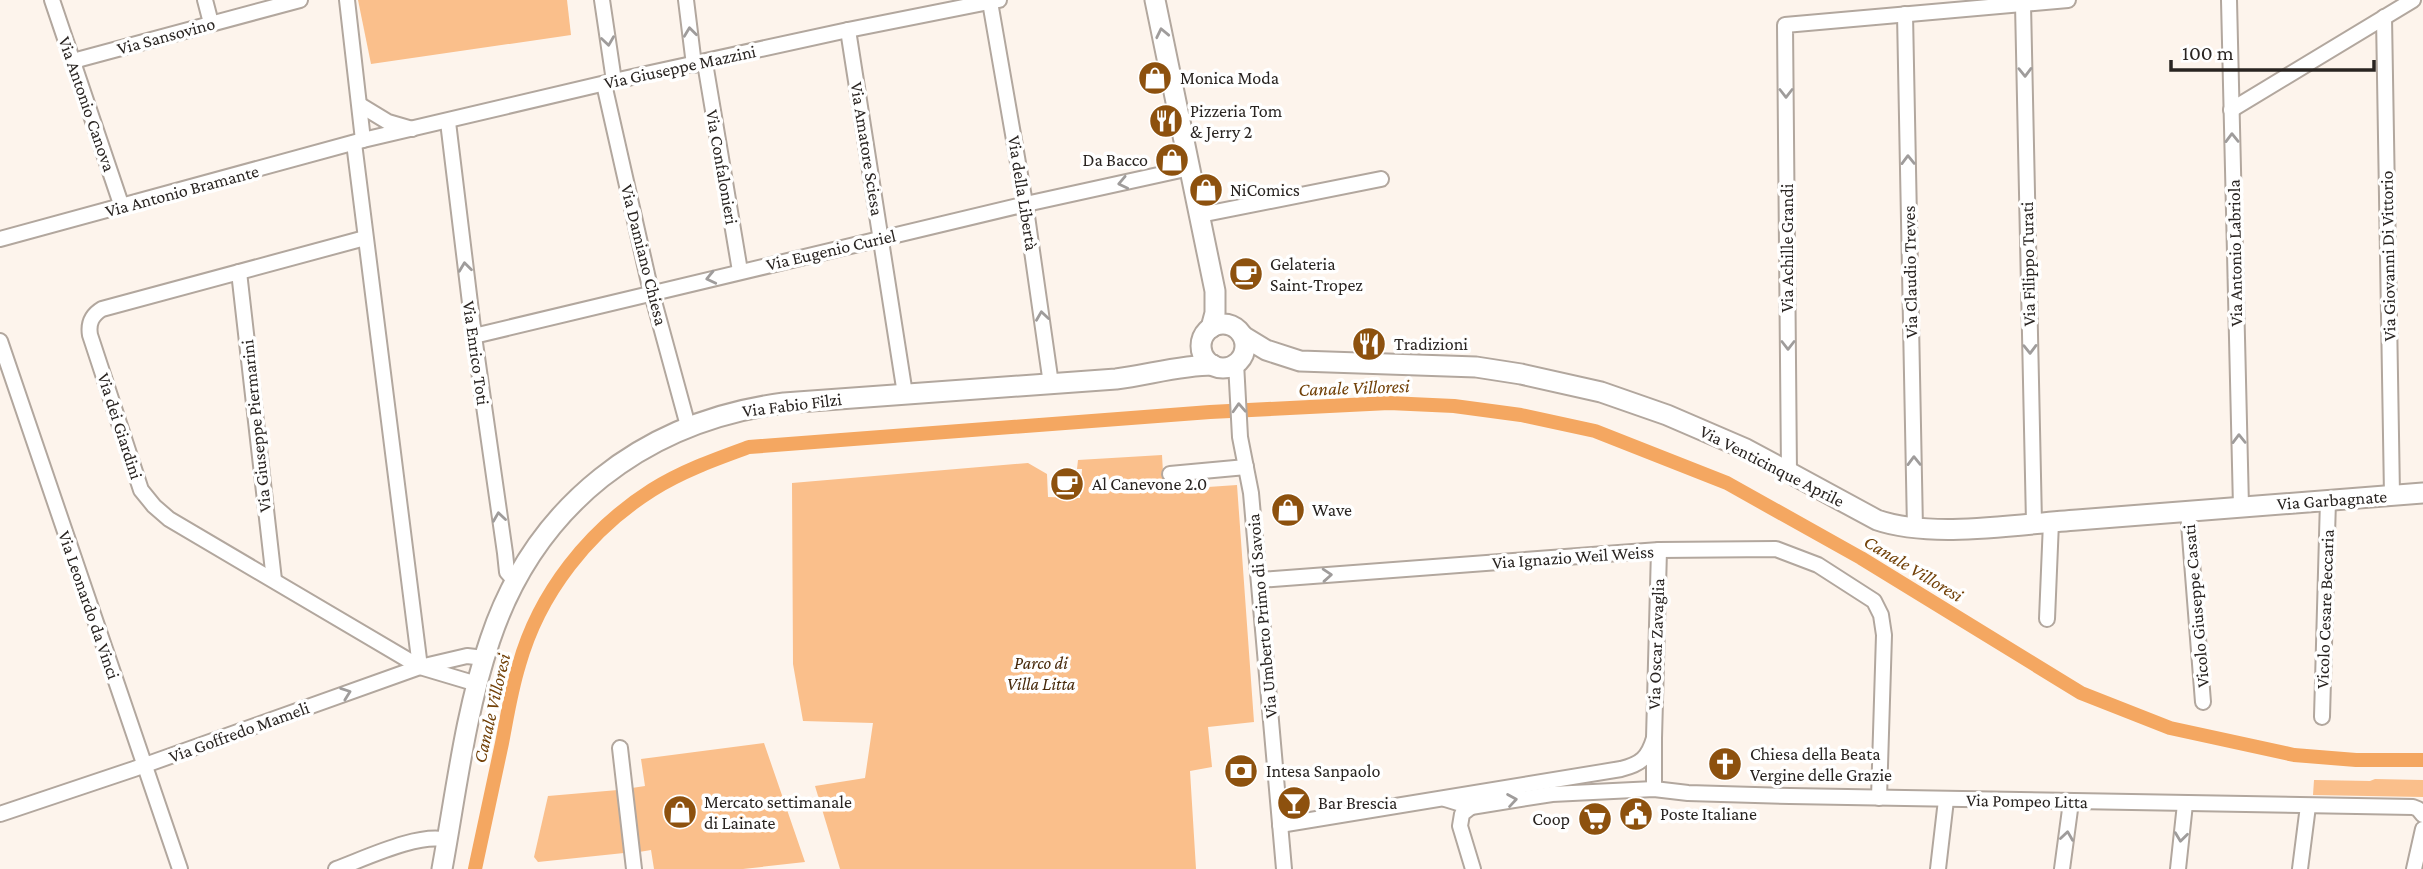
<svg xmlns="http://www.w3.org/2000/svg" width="2423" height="869" font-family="'Crimson Pro',serif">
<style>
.green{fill:#fabf8b}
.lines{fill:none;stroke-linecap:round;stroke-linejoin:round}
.canal{stroke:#f4a761;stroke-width:14}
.street-casing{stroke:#b2a79e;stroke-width:18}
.secondary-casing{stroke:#b2a79e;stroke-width:23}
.street{stroke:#fff;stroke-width:14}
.secondary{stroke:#fff;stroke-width:19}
.oneway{stroke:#9f9c9b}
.labels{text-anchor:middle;stroke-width:7;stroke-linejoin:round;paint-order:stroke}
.street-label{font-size:18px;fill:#292421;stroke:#fff}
.poi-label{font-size:18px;fill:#292421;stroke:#fff;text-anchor:start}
.park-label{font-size:18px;font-style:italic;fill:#47290a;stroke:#fff}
.water-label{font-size:19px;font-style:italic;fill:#714007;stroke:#fff}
</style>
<rect width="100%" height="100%" fill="#fdf4ec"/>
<g class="green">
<path d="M 358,0 L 567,0 L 571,35 L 371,64 Z"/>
<path d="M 1162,455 L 1164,490 L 1237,485 L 1254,722 L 1208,727 L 1212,767 L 1190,771 L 1196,869 L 840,869 L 815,786 L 865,778 L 873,723 L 803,721 L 793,664 L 792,483 L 1028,463 L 1047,474 L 1048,497 L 1080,498 L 1082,469 L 1077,469 L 1078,460 Z"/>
<path d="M 764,743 L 805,862 L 743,869 L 654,869 L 651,850 L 639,852 L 632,788 L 645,786 L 641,759 Z"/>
<path d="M 2375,779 L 2423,780 L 2423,797 L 2313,795 L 2314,780 L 2370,781 Z"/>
<path d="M 618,790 L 624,853 L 538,862 L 534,857 L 548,796 Z"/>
</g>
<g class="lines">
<path class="canal" d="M 475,869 C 484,827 493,785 502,743 C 507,717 511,691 519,665 C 539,593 589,530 652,490 C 682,471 716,459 749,447 L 1210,412 L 1389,403 L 1454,406 L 1521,415 L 1595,431 L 1727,483 L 1861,558 L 2081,693 L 2170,728 L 2294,755 L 2356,760 L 2423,760"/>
<g class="street-casing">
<g id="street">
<path d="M 52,0 L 122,207"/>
<path d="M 205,0 L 211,23"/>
<path d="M 347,0 L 363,140"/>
<path d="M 602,0 L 614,81"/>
<path d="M 686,0 L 694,65"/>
<path d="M 2229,0 L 2241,507"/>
<path d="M 990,2 L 1026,209 L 1051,384"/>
<path d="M 2023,4 L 2034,523"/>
<path d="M 1905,14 L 1915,529"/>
<path d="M 2384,17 L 2392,495"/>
<path d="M 848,30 L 905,394"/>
<path d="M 73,61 L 300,0"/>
<path d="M 705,63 L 740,271"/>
<path d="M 604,84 L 649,283 L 688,426"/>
<path d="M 360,105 L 388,122 L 412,129"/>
<path d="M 2231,110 L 2413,0"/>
<path d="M 448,122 L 474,336 L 505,553 L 507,572 L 515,581"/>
<path d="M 354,143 L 420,667"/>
<path d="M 1200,215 L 1381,179"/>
<path d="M 365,238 L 102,309 C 92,315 88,323 90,335 L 141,490 L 154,506 L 169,519 L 420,667 L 477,684"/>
<path d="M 0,239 L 363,140 L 614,81 L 848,30 L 999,0"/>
<path d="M 239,272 L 274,580"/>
<path d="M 474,336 L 1026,204 L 1190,168"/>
<path d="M 0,341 L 180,869"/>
<path d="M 1236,363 L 1240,437 L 1251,493 L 1284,869"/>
<path d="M 1789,472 L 1785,25 L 2068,0"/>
<path d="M 1170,474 L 1246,467"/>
<path d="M 2188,511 L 2203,702"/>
<path d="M 1259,580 L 1659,550 L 1776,549 L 1818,565 L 1874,601 L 1881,615 L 1884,635 L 1879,798"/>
<path d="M 2047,619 L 2051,522"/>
<path d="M 2322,717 L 2328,500"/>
<path d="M 620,748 L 634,869"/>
<path d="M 1654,789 L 1654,738 L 1659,550"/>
<path d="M 1445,799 L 1471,807 L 1552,794 L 1654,789 L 1688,793 L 1790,796 L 2413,807 L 2418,809 L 2423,815"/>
<path d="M 1471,801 L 1471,807 L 1462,814 L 1460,826 L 1473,869"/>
<path d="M 0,814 L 134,769 L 420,667 L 467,656 L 484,658"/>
<path d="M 1280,825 L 1621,769 C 1641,764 1648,758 1654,738"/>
<path d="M 336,869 C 364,859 419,832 447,840"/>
<path d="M 1938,869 L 1946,800"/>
<path d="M 2062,869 L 2071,802"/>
<path d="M 2178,869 L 2185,804"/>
<path d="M 2300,869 L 2308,806"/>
<path d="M 2414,869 L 2423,829"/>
</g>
</g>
<g class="secondary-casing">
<g id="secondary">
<path d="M 1155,0 L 1215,291 L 1215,313 L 1211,328"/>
<circle cx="1223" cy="346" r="22"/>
<path d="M 1243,336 L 1266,350 L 1300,361 L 1476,367 L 1521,374 L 1601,392 L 1667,415 L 1746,449 L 1877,520 C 1932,539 2018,524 2077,520 C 2193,511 2308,501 2423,493"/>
<path d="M 442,869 C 456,793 465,713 490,640 C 535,505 644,421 784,403 L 1116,379 C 1148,375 1181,365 1213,365"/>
</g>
</g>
<use href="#street" class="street"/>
<use href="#secondary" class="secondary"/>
</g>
<defs><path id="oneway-chevron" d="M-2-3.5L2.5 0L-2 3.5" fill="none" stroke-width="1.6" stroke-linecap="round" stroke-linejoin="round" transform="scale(1.75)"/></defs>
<g class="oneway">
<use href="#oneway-chevron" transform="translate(690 32) rotate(-97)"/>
<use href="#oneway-chevron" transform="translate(1162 33) rotate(-102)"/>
<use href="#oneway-chevron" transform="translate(608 41) rotate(82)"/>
<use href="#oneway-chevron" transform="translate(2025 72) rotate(89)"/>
<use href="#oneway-chevron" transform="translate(1786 93) rotate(90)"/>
<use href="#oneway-chevron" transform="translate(2232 138) rotate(-91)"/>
<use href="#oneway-chevron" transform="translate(1908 160) rotate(-91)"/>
<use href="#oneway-chevron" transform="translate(1123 183) rotate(168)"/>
<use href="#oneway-chevron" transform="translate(465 267) rotate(-97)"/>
<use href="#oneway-chevron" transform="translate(711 278) rotate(167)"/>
<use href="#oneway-chevron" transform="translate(1042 316) rotate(-98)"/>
<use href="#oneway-chevron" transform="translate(1788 345) rotate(90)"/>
<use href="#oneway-chevron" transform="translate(2030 349) rotate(89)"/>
<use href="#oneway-chevron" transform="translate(1239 408) rotate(-93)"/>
<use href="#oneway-chevron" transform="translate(2239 439) rotate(-91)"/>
<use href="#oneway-chevron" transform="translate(1914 461) rotate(-91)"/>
<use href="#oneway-chevron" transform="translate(499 517) rotate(-98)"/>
<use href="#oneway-chevron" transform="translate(1327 575) rotate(-4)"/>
<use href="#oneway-chevron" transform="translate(346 693) rotate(-20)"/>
<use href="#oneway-chevron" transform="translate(1512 800) rotate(-9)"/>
<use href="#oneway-chevron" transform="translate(2067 836) rotate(-82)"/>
<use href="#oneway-chevron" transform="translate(2181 837) rotate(97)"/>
</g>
<defs>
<g id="shop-disc" transform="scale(1.75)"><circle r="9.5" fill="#8d510e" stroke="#fff"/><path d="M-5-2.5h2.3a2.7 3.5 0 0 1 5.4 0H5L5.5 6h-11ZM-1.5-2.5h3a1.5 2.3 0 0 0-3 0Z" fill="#fff"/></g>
<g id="restaurant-disc" transform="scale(1.75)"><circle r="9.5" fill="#8d510e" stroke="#fff"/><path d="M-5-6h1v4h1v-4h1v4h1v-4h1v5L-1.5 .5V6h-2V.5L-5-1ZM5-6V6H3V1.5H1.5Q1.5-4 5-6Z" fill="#fff"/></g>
<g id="cafe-disc" transform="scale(1.75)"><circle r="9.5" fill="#8d510e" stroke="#fff"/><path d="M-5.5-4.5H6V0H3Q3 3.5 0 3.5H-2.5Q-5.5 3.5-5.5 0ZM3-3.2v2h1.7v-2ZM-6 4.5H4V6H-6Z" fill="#fff"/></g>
<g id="church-disc" transform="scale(1.75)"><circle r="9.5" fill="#8d510e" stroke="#fff"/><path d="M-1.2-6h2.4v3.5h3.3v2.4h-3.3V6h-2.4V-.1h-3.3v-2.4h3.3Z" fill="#fff"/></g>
<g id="bank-disc" transform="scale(1.75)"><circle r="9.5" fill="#8d510e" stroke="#fff"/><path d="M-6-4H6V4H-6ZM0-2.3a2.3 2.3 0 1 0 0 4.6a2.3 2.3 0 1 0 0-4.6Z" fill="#fff"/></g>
<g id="bar-disc" transform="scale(1.75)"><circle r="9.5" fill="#8d510e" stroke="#fff"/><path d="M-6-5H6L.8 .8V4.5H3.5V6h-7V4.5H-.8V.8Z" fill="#fff"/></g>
<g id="civic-disc" transform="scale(1.75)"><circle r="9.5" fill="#8d510e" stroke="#fff"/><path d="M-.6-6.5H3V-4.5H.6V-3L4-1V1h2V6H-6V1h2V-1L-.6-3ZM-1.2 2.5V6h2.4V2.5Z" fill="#fff"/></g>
<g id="supermarket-disc" transform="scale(1.75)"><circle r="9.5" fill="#8d510e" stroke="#fff"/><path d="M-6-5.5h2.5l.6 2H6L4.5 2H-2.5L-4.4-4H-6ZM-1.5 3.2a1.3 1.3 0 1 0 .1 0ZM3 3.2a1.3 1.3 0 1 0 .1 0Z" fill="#fff"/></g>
</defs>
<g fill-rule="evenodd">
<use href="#shop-disc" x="1155" y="78"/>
<use href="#restaurant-disc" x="1166" y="121"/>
<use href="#shop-disc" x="1172" y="160"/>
<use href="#shop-disc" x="1206" y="190"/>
<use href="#cafe-disc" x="1246" y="274"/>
<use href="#restaurant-disc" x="1369" y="344"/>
<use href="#cafe-disc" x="1067" y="484"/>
<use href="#shop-disc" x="1288" y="510"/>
<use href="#church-disc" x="1725" y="764"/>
<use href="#bank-disc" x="1241" y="771"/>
<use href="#bar-disc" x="1294" y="803"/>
<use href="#shop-disc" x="680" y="812"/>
<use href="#civic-disc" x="1636" y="814"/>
<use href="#supermarket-disc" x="1595" y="819"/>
</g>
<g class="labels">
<g class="street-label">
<text transform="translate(166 36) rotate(-15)" y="6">Via Sansovino</text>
<text transform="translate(680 67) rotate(-12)" y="6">Via Giuseppe Mazzini</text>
<text transform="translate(87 104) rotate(71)" y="6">Via Antonio Canova</text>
<text transform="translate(867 149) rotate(81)" y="6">Via Amatore Sciesa</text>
<text transform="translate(722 167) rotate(80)" y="6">Via Confalonieri</text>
<text transform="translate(182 191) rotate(-15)" y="6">Via Antonio Bramante</text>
<text transform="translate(1023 193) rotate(81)" y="6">Via della Libertà</text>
<text transform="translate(1787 248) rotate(-90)" y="6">Via Achille Grandi</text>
<text transform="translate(831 250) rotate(-13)" y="6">Via Eugenio Curiel</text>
<text transform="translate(2235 253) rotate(-91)" y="6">Via Antonio Labriola</text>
<text transform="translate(644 255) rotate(76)" y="6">Via Damiano Chiesa</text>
<text transform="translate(2388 256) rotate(-91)" y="6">Via Giovanni Di Vittorio</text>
<text transform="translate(2028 264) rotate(-91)" y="6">Via Filippo Turati</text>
<text transform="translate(1910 272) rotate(-91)" y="6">Via Claudio Treves</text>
<text transform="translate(476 353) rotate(82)" y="6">Via Enrico Toti</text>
<text transform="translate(792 405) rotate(-7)" y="6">Via Fabio Filzi</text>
<text transform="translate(120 426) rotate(72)" y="6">Via dei Giardini</text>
<text transform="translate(256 426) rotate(-96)" y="6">Via Giuseppe Piermarini</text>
<text transform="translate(1772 466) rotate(27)" y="6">Via Venticinque Aprile</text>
<text transform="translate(2332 500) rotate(-4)" y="6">Via Garbagnate</text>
<text transform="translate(1573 557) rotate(-4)" y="6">Via Ignazio Weil Weiss</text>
<text transform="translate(89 605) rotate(71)" y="6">Via Leonardo da Vinci</text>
<text transform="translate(2196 606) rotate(-95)" y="6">Vicolo Giuseppe Casati</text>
<text transform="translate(2325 609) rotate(-88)" y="6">Vicolo Cesare Beccaria</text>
<text transform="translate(1262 616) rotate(-95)" y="6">Via Umberto Primo di Savoia</text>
<text transform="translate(1656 644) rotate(-88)" y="6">Via Oscar Zavaglia</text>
<text transform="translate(239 732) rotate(-20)" y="6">Via Goffredo Mameli</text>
<text transform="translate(2027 801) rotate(1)" y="6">Via Pompeo Litta</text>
</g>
<g class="poi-label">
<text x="1180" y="84">Monica Moda</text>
<text x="1190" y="117">Pizzeria Tom<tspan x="1190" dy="21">&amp; Jerry 2</tspan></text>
<text x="1148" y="166" text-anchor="end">Da Bacco</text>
<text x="1230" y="196">NiComics</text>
<text x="1270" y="270">Gelateria<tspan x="1270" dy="21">Saint-Tropez</tspan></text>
<text x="1394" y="350">Tradizioni</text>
<text x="1092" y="490">Al Canevone 2.0</text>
<text x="1312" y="516">Wave</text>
<text x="1750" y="760">Chiesa della Beata<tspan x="1750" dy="21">Vergine delle Grazie</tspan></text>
<text x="1266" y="777">Intesa Sanpaolo</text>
<text x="704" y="808">Mercato settimanale<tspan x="704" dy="21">di Lainate</tspan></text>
<text x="1318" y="809">Bar Brescia</text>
<text x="1660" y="820">Poste Italiane</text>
<text x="1570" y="825" text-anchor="end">Coop</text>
</g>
<g class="park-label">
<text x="1041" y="669">Parco di<tspan x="1041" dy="21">Villa Litta</tspan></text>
</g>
<g class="water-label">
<text transform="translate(1354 387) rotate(-2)" y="7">Canale Villoresi</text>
<text transform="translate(1914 568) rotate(31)" y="7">Canale Villoresi</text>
<text transform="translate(491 708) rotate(-77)" y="7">Canale Villoresi</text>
</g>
</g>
<path d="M2171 60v10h203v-10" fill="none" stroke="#292421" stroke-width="3.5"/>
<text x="2182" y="60" font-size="21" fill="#292421" stroke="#ffffff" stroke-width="5" paint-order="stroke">100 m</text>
</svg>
